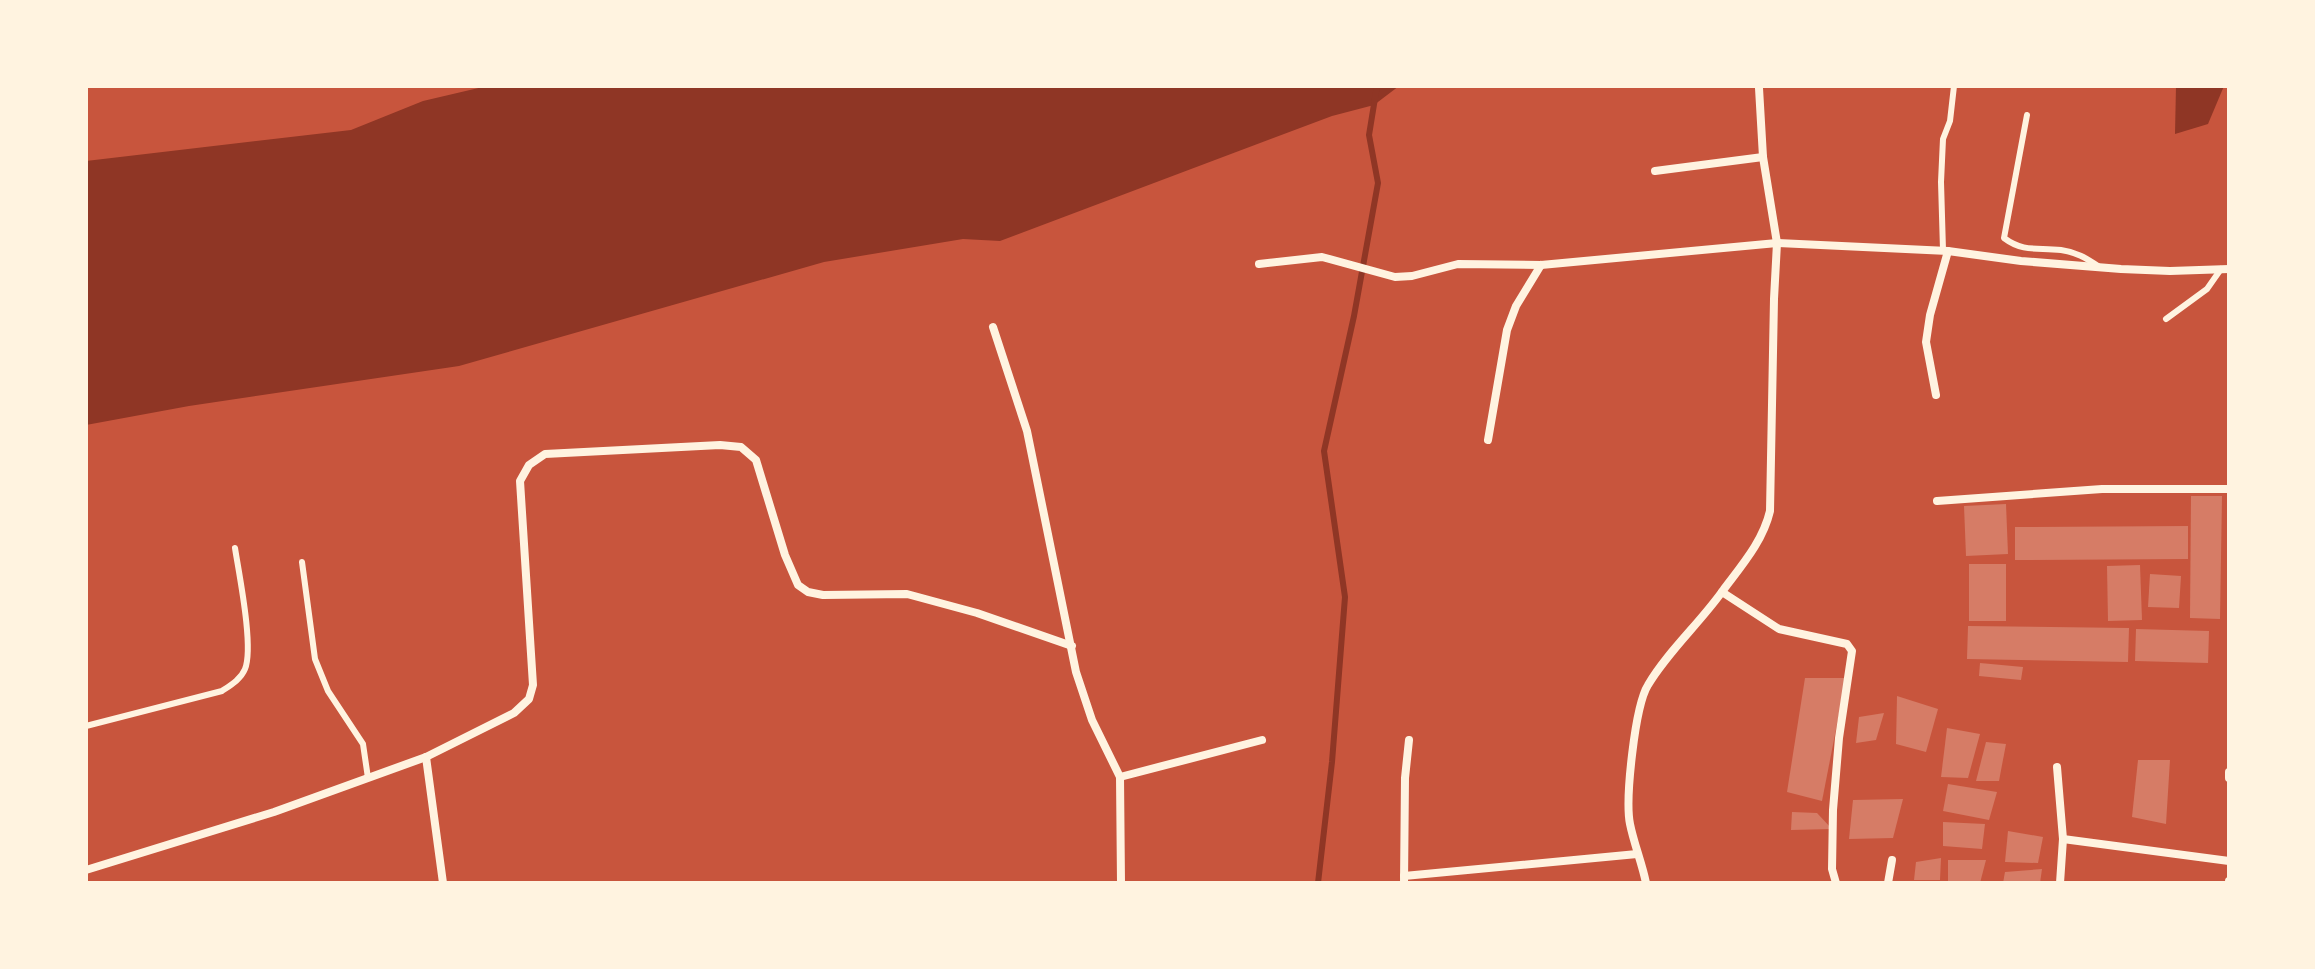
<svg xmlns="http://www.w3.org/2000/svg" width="2315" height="969" font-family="Jost,sans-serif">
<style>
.water{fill:#8f3625}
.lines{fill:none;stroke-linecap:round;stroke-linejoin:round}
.stream{stroke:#8f3625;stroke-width:6}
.building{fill:#d67c66}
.service{stroke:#fff3e0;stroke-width:6}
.minor{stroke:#fff3e0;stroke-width:8}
</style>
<rect width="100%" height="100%" fill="#c8553d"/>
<g class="water">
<path d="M 487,86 L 1399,86 L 1374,105 L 1332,116 L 1000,241 L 963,239 L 824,262 L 459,366 L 189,406 L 86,425 L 86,161 L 351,130 L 423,101 Z"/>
<path d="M 2176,86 L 2224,86 L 2208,124 L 2175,134 Z"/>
</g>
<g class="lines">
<path class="stream" d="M 1318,883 L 1332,762 L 1345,597 L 1324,451 L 1354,316 L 1378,183 L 1369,135 L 1377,86"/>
</g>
<g class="building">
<path d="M 2191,496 L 2222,496 L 2220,619 L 2190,618 Z"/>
<path d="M 2006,504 L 2008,554 L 1966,556 L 1964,506 Z"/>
<path d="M 2188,526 L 2188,559 L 2015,560 L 2015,527 Z"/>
<rect x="1969" y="564" width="37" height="57"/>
<path d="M 2140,565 L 2142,620 L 2108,621 L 2107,566 Z"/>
<path d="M 2150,574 L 2181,576 L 2179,608 L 2148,607 Z"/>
<path d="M 1968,626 L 2129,628 L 2128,662 L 1967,659 Z"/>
<path d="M 2136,629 L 2209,631 L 2208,663 L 2135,661 Z"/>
<path d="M 1980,663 L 2023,667 L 2021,680 L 1979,676 Z"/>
<path d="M 1805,678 L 1846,678 L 1822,801 L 1787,792 Z"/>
<path d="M 1897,696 L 1938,709 L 1926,752 L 1896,744 Z"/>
<path d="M 1884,713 L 1876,740 L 1856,743 L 1859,717 Z"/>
<path d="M 1947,728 L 1980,734 L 1968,778 L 1941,777 Z"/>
<path d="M 1986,742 L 2006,744 L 1999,781 L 1976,781 Z"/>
<path d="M 2138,760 L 2170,760 L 2166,824 L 2132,817 Z"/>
<path d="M 1948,784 L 1997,792 L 1989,820 L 1943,811 Z"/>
<path d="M 1903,799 L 1893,838 L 1849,839 L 1853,800 Z"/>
<path d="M 1792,812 L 1817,813 L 1832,829 L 1791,830 Z"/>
<path d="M 1943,822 L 1985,824 L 1982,849 L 1943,846 Z"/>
<path d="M 2008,831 L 2043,837 L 2038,863 L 2005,862 Z"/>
<path d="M 1941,858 L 1940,880 L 1914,880 L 1916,862 Z"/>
<path d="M 1948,860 L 1986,860 L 1980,883 L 1948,883 Z"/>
<path d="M 2042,869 L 2040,883 L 2003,883 L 2005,872 Z"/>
</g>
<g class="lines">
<g class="service">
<path d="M 2027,115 L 2004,238 C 2024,253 2039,247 2061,250 C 2076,252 2086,258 2098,266"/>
<path d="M 1943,250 L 1941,182 L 1943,139 L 1950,121 L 1954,86"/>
<path d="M 2166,319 L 2207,289 L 2221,269"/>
<path d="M 302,562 L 315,659 L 328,691 L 363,744 L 368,778"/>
<path d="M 86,726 L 222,691 C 231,685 241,679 245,669 C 254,647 239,574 235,548"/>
</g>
<g class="minor">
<path d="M 1655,171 L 1763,157"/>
<path d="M 1259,264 L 1322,257 L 1395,277 L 1412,276 L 1458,264 L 1541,265 L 1777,243 L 1948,251 L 2021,261 L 2121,269 L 2170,271 L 2229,269"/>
<path d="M 993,327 L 1027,431 L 1076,672 L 1092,720 L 1120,777 L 1121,883"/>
<path d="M 1936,395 L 1926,342 L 1930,315 L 1948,251"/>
<path d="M 1488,440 L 1507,330 L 1516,306 L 1541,265"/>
<path d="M 1937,501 L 2102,489 L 2229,489"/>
<path d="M 1722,592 L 1779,629 L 1847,644 L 1852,651 L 1839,738 L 1833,810 L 1832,869 L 1836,883"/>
<path d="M 426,757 L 443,883"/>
<path d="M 2057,767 L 2063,839 L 2060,883"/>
<path d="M 2229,772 L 2229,778"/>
<path d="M 1120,777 L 1262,740"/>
<path d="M 2063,839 L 2229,861"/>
<path d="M 86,870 L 274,812 L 426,757 L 514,713 L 529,699 L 533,685 L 520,481 L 529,465 L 545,454 L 720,445 L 741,447 L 756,460 L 785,555 L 798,585 L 808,592 L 823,595 L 907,594 L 977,613 L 1072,646"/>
<path d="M 1404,876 L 1637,854"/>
<path d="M 1404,883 L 1405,778 L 1409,740"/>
<path d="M 1646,883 C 1642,863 1634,844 1630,824 C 1625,799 1635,706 1648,685 C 1668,651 1701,622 1724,589 C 1742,565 1763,541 1770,511 L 1774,299 L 1777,243 L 1763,157 L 1759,88"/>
<path d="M 1888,883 L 1892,860"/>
<path d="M 2229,883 L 2229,881"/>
</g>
</g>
<rect width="2315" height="969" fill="none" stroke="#fff3e0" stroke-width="176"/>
</svg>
